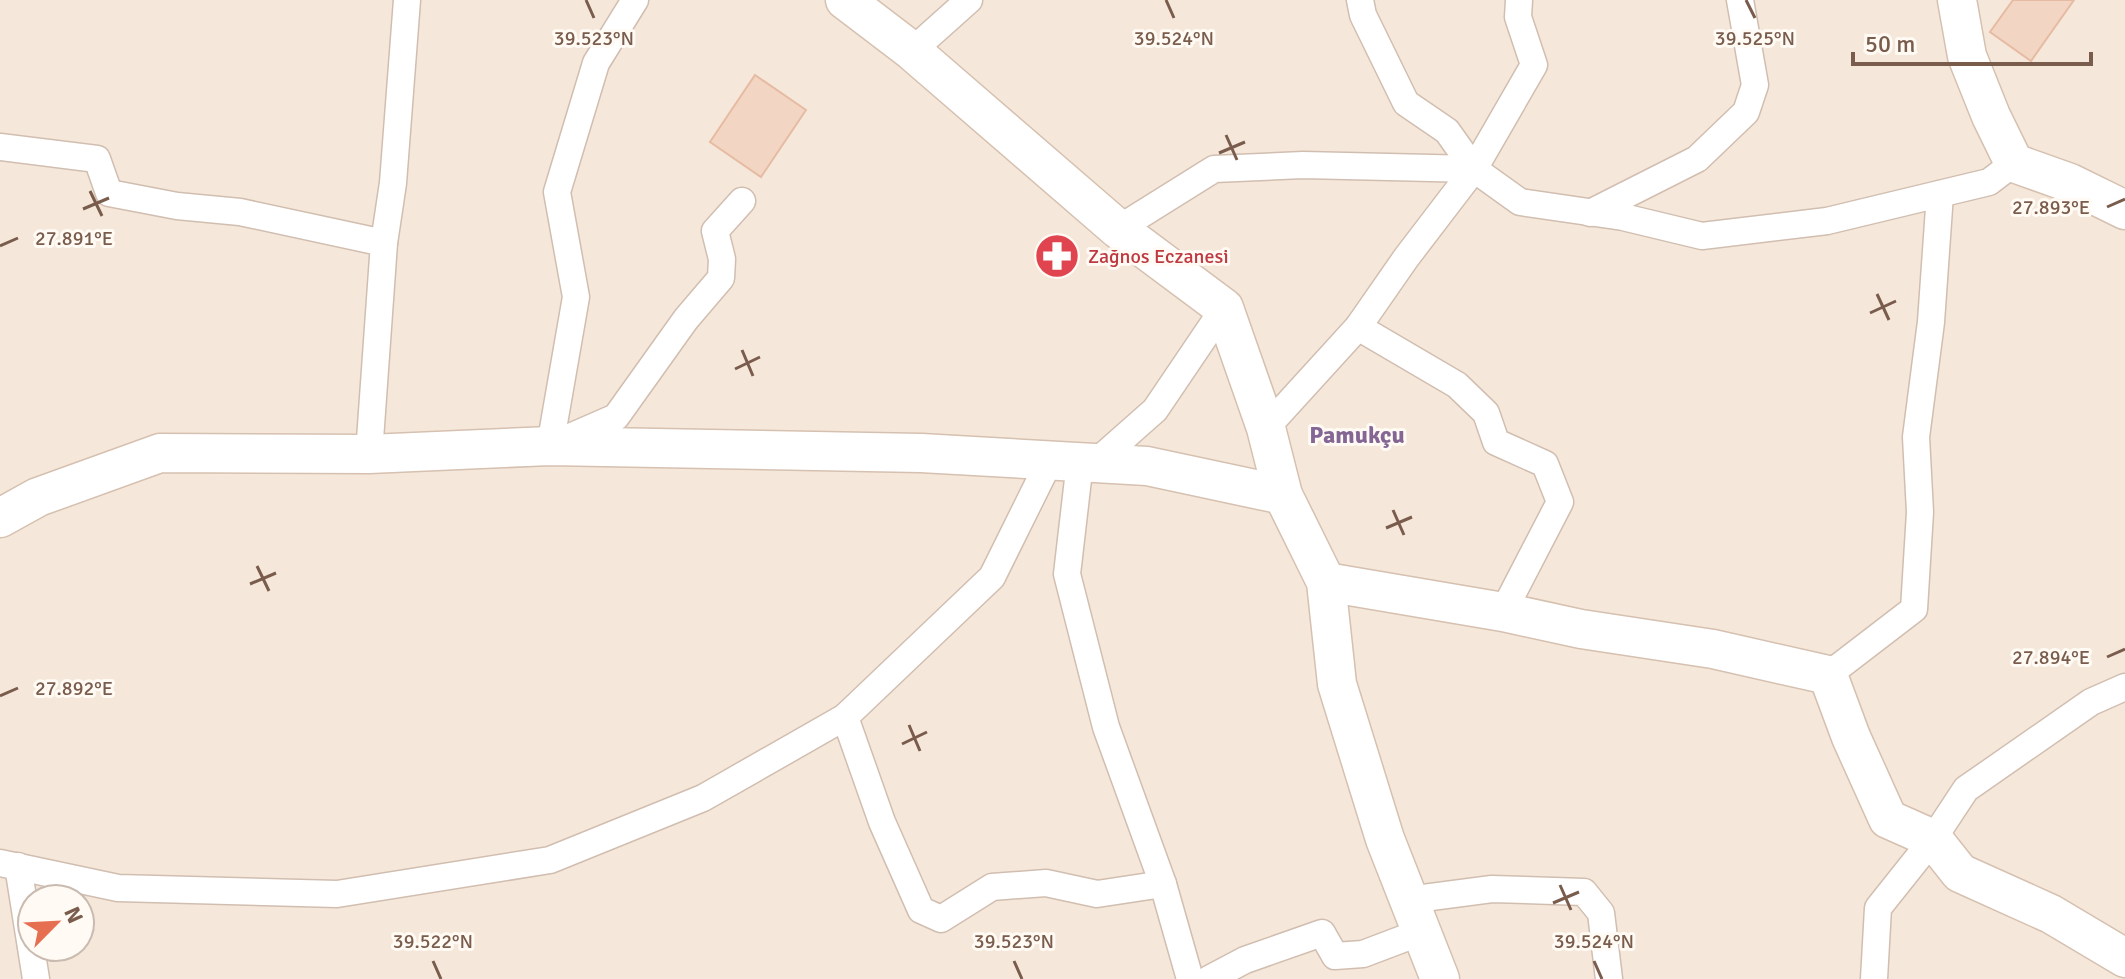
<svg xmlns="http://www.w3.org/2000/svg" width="2125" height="979" font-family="Signika,sans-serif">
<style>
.residential{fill:#f5e8da;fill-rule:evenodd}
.building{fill:#f3d5c3;stroke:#e6bba3;stroke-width:2}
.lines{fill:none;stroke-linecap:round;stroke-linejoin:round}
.street-casing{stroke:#d1beb0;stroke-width:29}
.secondary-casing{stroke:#d6c0b0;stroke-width:41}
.street{stroke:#fff;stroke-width:26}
.secondary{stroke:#fff;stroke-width:38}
.ticks{fill:none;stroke:#7a5c4d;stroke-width:3}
.labels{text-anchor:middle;stroke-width:6;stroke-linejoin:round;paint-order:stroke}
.health-label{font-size:20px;fill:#be3a42;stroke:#fffaf3;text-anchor:start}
.quarter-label{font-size:24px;font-weight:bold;fill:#846695;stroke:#fffaf3}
.ticks-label{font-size:20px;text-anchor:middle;fill:#7a5c4d;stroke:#fffaf3;stroke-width:6;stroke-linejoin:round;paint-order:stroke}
</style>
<rect width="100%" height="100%" fill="#fdf6ec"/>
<path class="residential" d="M 0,0 L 2125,0 L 2125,979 L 0,979 ZM 32,899 L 80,899 L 80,947 L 32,947 Z"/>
<g class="building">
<path d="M 2013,0 L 2074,0 L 2031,61 L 1990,32 Z"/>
<path d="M 755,75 L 806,110 L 761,177 L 710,142 Z"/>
</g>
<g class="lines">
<g class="street-casing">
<g id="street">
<path d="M 1360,0 L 1363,15 L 1406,103 L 1447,131 L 1474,169 L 1534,65 L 1518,17 L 1519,0"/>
<path d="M 912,51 L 969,0"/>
<path d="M 0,147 L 97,159 L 109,193 L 177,206 L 240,212 L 384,243 L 369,454"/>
<path d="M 1590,213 L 1697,159 L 1746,112 L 1755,85 L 1740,0"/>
<path d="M 1118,229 L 1214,169 L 1303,165 L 1474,169 L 1520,202 L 1623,217 L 1702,236 L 1827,221 L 1989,182 L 2014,163"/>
<path d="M 384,243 L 393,183 L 407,0"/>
<path d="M 1358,327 L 1457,385 L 1486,413 L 1496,442 L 1545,464 L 1560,502 L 1503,612"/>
<path d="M 1266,428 L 1358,327 L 1406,258 L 1474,169"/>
<path d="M 561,441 L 616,417 L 686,319 L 721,278 L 722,259 L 715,231 L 742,201"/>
<path d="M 550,446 L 576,297 L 557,192 L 596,63 L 635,0"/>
<path d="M 1080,462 L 1067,574 L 1106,727 L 1163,884 L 1190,979"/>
<path d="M 1095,463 L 1155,410 L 1224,308"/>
<path d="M 1828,675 L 1914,609 L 1920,512 L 1916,437 L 1931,322 L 1940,194"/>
<path d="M 845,717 L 882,822 L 921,910 L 941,919 L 992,887 L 1046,883 L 1097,894 L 1163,884"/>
<path d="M 0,863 L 118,888 L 337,894 L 550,860 L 703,798 L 845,717 L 992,577 L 1050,460"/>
<path d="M 18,866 L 36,979"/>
<path d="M 1408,900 L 1492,889 L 1584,892 L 1601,913 L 1609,979"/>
<path d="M 1209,979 L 1245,960 L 1322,933 L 1335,956 L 1363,954 L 1421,932"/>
<path d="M 1874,979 L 1878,908 L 1933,839 L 1966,789 L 2091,702 L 2125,687"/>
</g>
</g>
<g class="secondary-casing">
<g id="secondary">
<path d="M 845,0 L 912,51 L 1118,229 L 1224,308 L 1266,428 L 1283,495 L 1326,582 L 1337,684 L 1385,839 L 1440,979"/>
<path d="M 1957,0 L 1967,56 L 1991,116 L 2014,163 L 2070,183 L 2125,210"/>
<path d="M 0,518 L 38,497 L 160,453 L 369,454 L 550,446 L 921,453 L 1147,466 L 1283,495"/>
<path d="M 1326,582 L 1503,612 L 1581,629 L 1713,649 L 1828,675 L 1851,737 L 1888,819 L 1933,839 L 1960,873 L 2051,914 L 2125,958"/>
</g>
</g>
<use href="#street" class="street"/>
<use href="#secondary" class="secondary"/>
</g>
<path class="ticks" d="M 586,0 L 594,18M 1166,0 L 1174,18M 1746,0 L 1755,18M 1226,135 L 1237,160M 1219,153 L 1245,142M 90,191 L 102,216M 2107,207 L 2125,199M 83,209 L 109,198M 0,246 L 18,238M 1877,294 L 1889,320M 1870,313 L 1896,301M 742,350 L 753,376M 735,369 L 760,357M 1393,510 L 1404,535M 1386,528 L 1412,517M 257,566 L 269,591M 250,584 L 276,573M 2107,657 L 2125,649M 0,696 L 18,688M 909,725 L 920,751M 902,744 L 927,732M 1560,885 L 1571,910M 1553,903 L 1579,892M 433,961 L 441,979M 1014,961 L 1022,979M 1594,961 L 1602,979"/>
<defs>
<g id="pharmacy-disc" transform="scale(2.3)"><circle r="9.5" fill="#e0444e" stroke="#fffaf3"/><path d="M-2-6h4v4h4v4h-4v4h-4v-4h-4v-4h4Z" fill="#fff"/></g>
</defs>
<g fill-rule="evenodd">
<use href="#pharmacy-disc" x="1057" y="256"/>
</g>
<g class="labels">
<g class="health-label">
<text x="1088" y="263">Zağnos Eczanesi</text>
</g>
<g class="quarter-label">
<text x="1357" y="443">Pamukçu</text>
</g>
</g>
<g class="ticks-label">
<text x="1755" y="45">39.525°N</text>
<text x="594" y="45">39.523°N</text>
<text x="1174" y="45">39.524°N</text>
<text x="2051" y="214">27.893°E</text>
<text x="74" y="245">27.891°E</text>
<text x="2051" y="664">27.894°E</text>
<text x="74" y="695">27.892°E</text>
<text x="433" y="948">39.522°N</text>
<text x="1014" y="948">39.523°N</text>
<text x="1594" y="948">39.524°N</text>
</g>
<g transform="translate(56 923) rotate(66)"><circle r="38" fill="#fffaf3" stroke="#cabbb1" stroke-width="2"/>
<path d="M0-6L14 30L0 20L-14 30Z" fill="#e76f51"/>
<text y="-12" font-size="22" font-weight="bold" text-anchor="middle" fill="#7a5c4d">N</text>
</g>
<path d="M1853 52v12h238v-12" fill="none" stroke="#7a5c4d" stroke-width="4"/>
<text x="1865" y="52" font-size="24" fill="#7a5c4d" stroke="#fffaf3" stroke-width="6" paint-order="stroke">50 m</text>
</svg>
